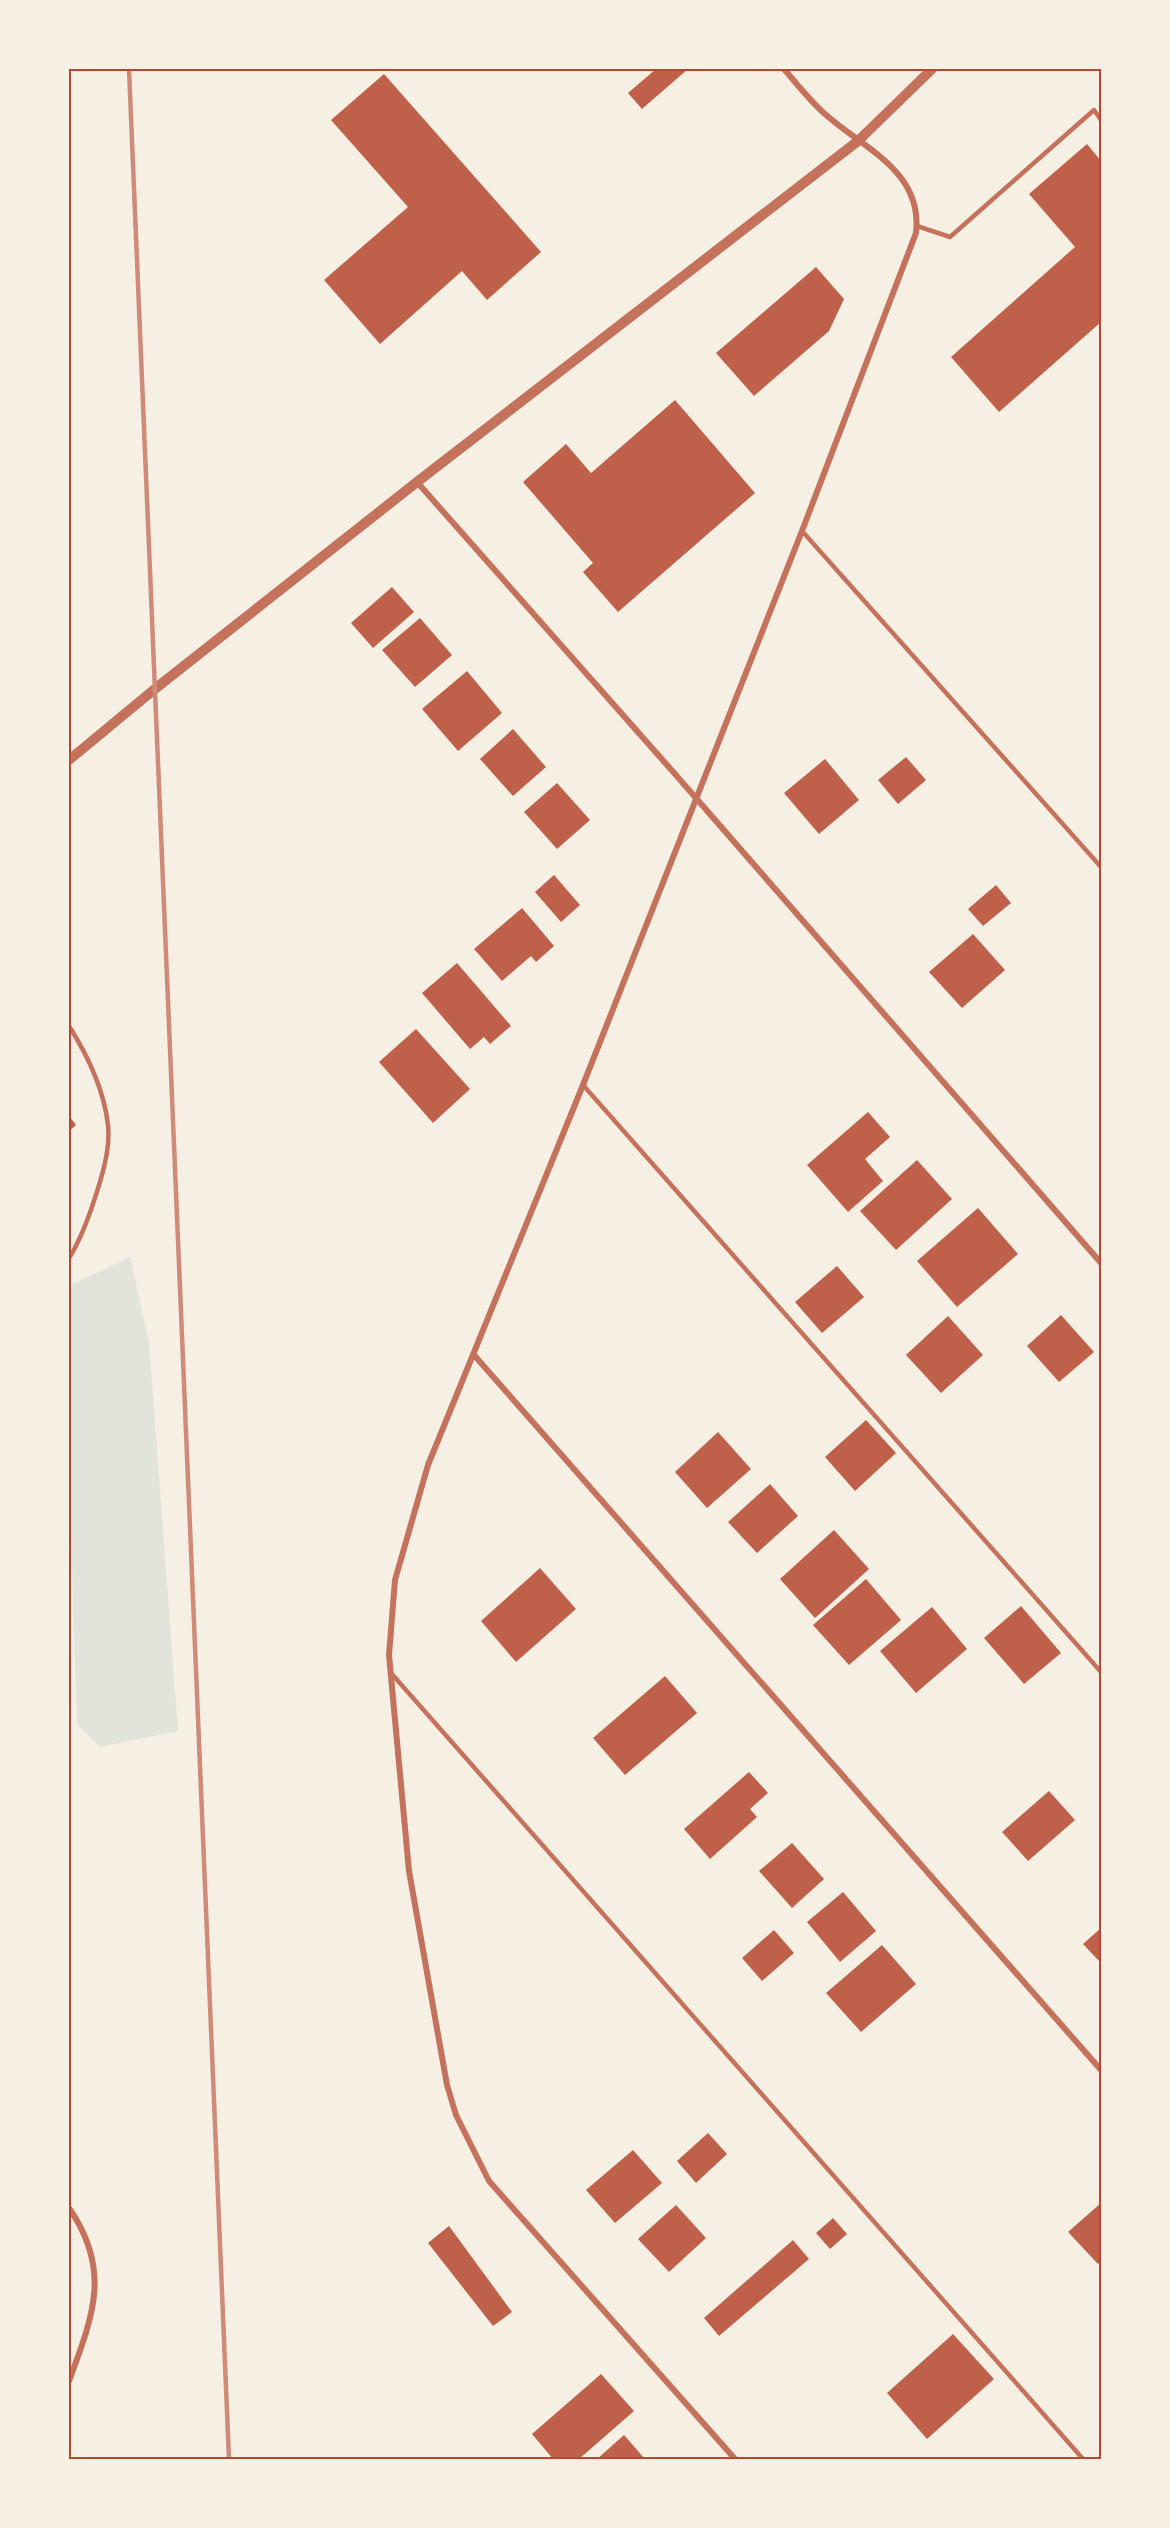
<svg xmlns="http://www.w3.org/2000/svg" width="1170" height="2528" font-family="Cabin,sans-serif">
<style>
.green{fill:#e2e4dc}
.building{fill:#bf614a}
.lines{fill:none;stroke-linecap:round;stroke-linejoin:round}
.service{stroke:#c5725c;stroke-width:4.5}
.minor{stroke:#c5725c;stroke-width:6}
.tertiary{stroke:#c5725c;stroke-width:10}
.rail{stroke:#cf8b77;stroke-width:4.5}
.neatline{fill:none;stroke:#b5482f;stroke-width:2}
</style>
<rect width="100%" height="100%" fill="#f6efe4"/>
<path class="green" d="M 130,1257 L 149,1342 L 178,1731 L 100,1747 L 77,1724 L 69,1472 L 69,1286 Z"/>
<g class="building">
<path d="M 656,69 L 688,69 L 642,109 L 628,93 Z"/>
<path d="M 384,74 L 541,252 L 487,300 L 462,271 L 380,344 L 324,280 L 408,207 L 331,120 Z"/>
<path d="M 1087,144 L 1101,161 L 1101,322 L 999,412 L 951,357 L 1075,247 L 1029,194 Z"/>
<path d="M 816,267 L 844,299 L 829,331 L 754,396 L 716,353 Z"/>
<path d="M 675,400 L 755,493 L 618,612 L 583,572 L 593,563 L 523,482 L 566,444 L 591,473 Z"/>
<path d="M 392,587 L 414,612 L 373,648 L 351,623 Z"/>
<path d="M 420,618 L 452,655 L 415,687 L 382,650 Z"/>
<path d="M 467,671 L 502,713 L 458,751 L 422,709 Z"/>
<path d="M 513,729 L 546,767 L 513,796 L 480,759 Z"/>
<path d="M 906,757 L 926,780 L 898,804 L 878,780 Z"/>
<path d="M 825,759 L 859,800 L 819,834 L 784,793 Z"/>
<path d="M 557,783 L 590,820 L 557,849 L 524,812 Z"/>
<path d="M 554,875 L 580,905 L 561,922 L 535,892 Z"/>
<path d="M 996,885 L 1011,903 L 983,926 L 968,909 Z"/>
<path d="M 522,908 L 554,946 L 536,962 L 531,956 L 502,981 L 474,949 Z"/>
<path d="M 973,934 L 1005,970 L 962,1008 L 929,972 Z"/>
<path d="M 457,963 L 511,1026 L 490,1044 L 484,1037 L 470,1049 L 422,993 Z"/>
<path d="M 416,1029 L 470,1089 L 433,1123 L 379,1062 Z"/>
<path d="M 868,1112 L 890,1137 L 865,1159 L 883,1181 L 848,1212 L 807,1165 Z"/>
<path d="M 69,1116 L 76,1125 L 69,1131 Z"/>
<path d="M 917,1160 L 952,1199 L 896,1250 L 860,1211 Z"/>
<path d="M 978,1208 L 1018,1254 L 957,1307 L 917,1261 Z"/>
<path d="M 837,1266 L 864,1297 L 822,1333 L 795,1302 Z"/>
<path d="M 1061,1315 L 1094,1352 L 1059,1382 L 1027,1346 Z"/>
<path d="M 948,1316 L 983,1355 L 941,1393 L 906,1355 Z"/>
<path d="M 866,1420 L 896,1453 L 855,1491 L 825,1457 Z"/>
<path d="M 718,1432 L 751,1469 L 707,1508 L 675,1472 Z"/>
<path d="M 770,1484 L 798,1516 L 757,1553 L 728,1522 Z"/>
<path d="M 834,1530 L 869,1569 L 815,1618 L 780,1579 Z"/>
<path d="M 540,1568 L 576,1609 L 516,1662 L 481,1621 Z"/>
<path d="M 866,1579 L 901,1620 L 849,1665 L 813,1625 Z"/>
<path d="M 1021,1606 L 1061,1653 L 1024,1684 L 984,1638 Z"/>
<path d="M 932,1607 L 967,1649 L 916,1693 L 880,1651 Z"/>
<path d="M 665,1676 L 697,1713 L 625,1775 L 593,1738 Z"/>
<path d="M 749,1772 L 768,1793 L 750,1809 L 757,1817 L 710,1859 L 684,1829 Z"/>
<path d="M 1049,1791 L 1075,1820 L 1028,1861 L 1002,1832 Z"/>
<path d="M 792,1843 L 824,1879 L 792,1908 L 759,1871 Z"/>
<path d="M 843,1892 L 876,1931 L 840,1962 L 807,1922 Z"/>
<path d="M 1101,1928 L 1101,1963 L 1083,1944 Z"/>
<path d="M 774,1930 L 794,1953 L 762,1981 L 742,1958 Z"/>
<path d="M 882,1945 L 916,1984 L 861,2032 L 826,1993 Z"/>
<path d="M 708,2133 L 727,2154 L 696,2183 L 677,2161 Z"/>
<path d="M 633,2150 L 662,2183 L 615,2223 L 586,2190 Z"/>
<path d="M 1101,2203 L 1101,2262 L 1098,2264 L 1068,2232 Z"/>
<path d="M 676,2205 L 706,2238 L 669,2272 L 638,2239 Z"/>
<path d="M 833,2218 L 847,2234 L 830,2249 L 816,2233 Z"/>
<path d="M 449,2226 L 512,2312 L 493,2326 L 428,2243 Z"/>
<path d="M 793,2240 L 809,2259 L 719,2336 L 704,2318 Z"/>
<path d="M 953,2334 L 994,2379 L 927,2439 L 887,2393 Z"/>
<path d="M 601,2374 L 634,2411 L 579,2459 L 553,2459 L 532,2434 Z"/>
<path d="M 624,2435 L 645,2459 L 597,2459 Z"/>
</g>
<g class="lines">
<g class="service">
<path d="M 917,226 L 950,237 L 1094,110 L 1101,120"/>
<path d="M 802,531 L 1101,867"/>
<path d="M 69,1026 C 88,1056 104,1090 108,1125 C 111,1151 100,1183 92,1207 C 86,1224 79,1243 69,1258"/>
<path d="M 583,1085 L 1101,1672"/>
<path d="M 391,1673 L 1083,2459"/>
</g>
<g class="minor">
<path d="M 417,482 L 675,774 L 1101,1263"/>
<path d="M 474,1355 L 1101,2070"/>
<path d="M 69,2208 C 112,2270 93,2316 69,2381"/>
<path d="M 735,2459 L 489,2181 L 456,2115 L 447,2085 L 409,1871 L 389,1655 L 395,1580 L 428,1465 L 583,1085 L 802,531 L 916,233 C 923,171 864,149 825,114 C 810,101 797,84 784,69"/>
</g>
<path class="tertiary" d="M 69,760 L 156,688 L 417,482 L 858,141 L 932,69"/>
<path class="rail" d="M 129,69 L 229,2459"/>
</g>
<rect width="1170" height="2528" fill="none" stroke="#f6efe4" stroke-width="141"/>
<rect x="70" y="70" width="1030" height="2388" class="neatline"/>
</svg>
